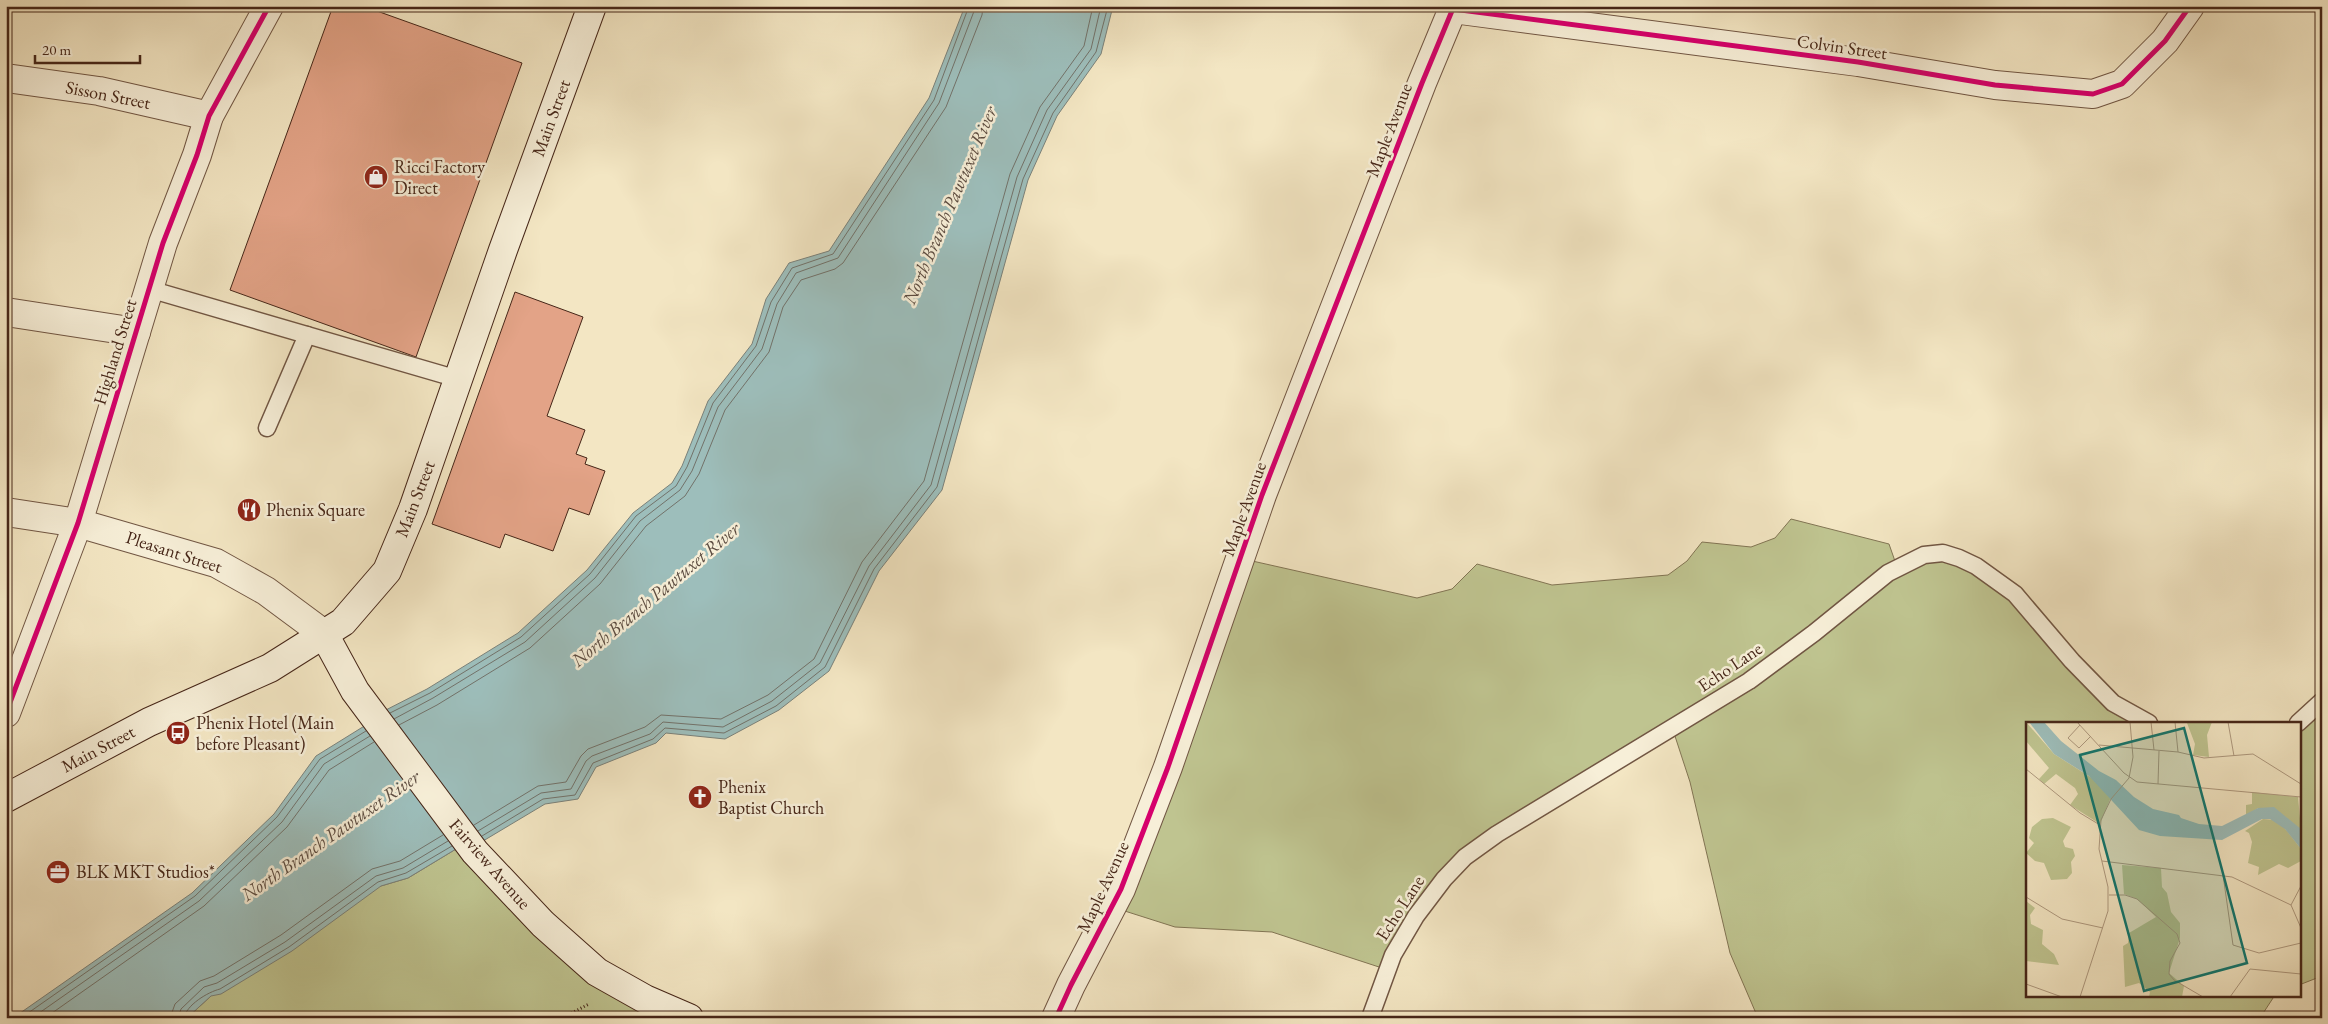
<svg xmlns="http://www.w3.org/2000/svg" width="2328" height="1024" font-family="'EB Garamond',serif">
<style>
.green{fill:#bfc490;stroke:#827554}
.water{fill:#9dbebb;stroke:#7a817a}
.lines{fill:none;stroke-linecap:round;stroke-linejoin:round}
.shore{stroke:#72726a;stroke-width:1}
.building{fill:#e3a387;stroke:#462618}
.service-casing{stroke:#715643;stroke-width:19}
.minor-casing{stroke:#715643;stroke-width:30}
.secondary-casing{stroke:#462618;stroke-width:30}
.path{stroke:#462618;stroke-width:3;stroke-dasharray:1 2.5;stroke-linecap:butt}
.service{stroke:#f7efd8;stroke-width:16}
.minor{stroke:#f7efd8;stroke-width:28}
.secondary{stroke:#f7efd8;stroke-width:28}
.cycleway-casing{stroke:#f7efd8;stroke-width:8}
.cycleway{stroke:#d6006c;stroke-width:5}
.labels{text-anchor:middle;stroke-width:5;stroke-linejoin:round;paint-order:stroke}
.street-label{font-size:18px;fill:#462618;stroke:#f7efd8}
.poi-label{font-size:18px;fill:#462618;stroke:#f7efd8;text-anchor:start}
.water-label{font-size:19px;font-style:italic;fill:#5c4c41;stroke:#f7efd8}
.inset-road{fill:none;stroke:#ae997f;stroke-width:1}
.view{fill:#0f766e;fill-opacity:0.15;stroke:#0f766e;stroke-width:2.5}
.inset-edge{fill:none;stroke:#462618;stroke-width:2.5}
</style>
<rect width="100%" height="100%" fill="#f3e6c3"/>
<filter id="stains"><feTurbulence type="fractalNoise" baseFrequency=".004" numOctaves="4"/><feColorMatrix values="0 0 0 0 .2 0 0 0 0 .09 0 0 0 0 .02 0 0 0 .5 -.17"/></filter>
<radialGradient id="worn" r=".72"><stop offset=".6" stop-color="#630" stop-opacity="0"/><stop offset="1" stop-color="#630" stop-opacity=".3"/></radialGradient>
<g class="green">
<path d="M 1791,519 L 1889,544 L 1896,564 L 1927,553 L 2012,589 L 2072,660 L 2146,723 L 2027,723 L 2027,995 L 2275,995 L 2260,1018 L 1758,1018 L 1730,953 L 1690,782 L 1672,727 L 1460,855 L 1388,962 L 1379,967 L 1272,932 L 1175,927 L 1109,906 L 1239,558 L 1417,598 L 1452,589 L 1477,564 L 1552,585 L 1668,575 L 1687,561 L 1702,542 L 1751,547 L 1775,538 Z"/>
<path d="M 2322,699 L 2322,976 L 2299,985 L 2299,723 Z"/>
<path d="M 461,846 L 576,955 L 678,1018 L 187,1018 L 286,927 L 343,897 L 408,878 Z"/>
</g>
<path class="water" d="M 965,6 L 1113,6 L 1101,54 L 1057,116 L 1028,180 L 942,490 L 879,571 L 829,671 L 779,710 L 725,739 L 666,733 L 656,743 L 596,767 L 578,799 L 545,804 L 473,847 L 461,846 L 408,878 L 381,886 L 292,951 L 221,994 L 211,996 L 187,1018 L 13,1018 L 192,893 L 274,814 L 316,756 L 374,720 L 376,715 L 427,689 L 518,633 L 587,570 L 633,513 L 672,483 L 682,466 L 708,401 L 752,344 L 766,299 L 789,263 L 829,251 L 929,98 Z"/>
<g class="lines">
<g class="shore">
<path d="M 390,713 L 430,693 L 521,637 L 590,574 L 636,516 L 676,486 L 687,467 L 713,403 L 756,346 L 771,302 L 792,268 L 833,254 L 934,100 L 969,6"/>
<path d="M 394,719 L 433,698 L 525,642 L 595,578 L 640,521 L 680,490 L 692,471 L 718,407 L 762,349 L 777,304 L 796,273 L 838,258 L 939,103 L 976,6"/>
<path d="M 399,725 L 437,705 L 530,648 L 600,584 L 646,526 L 685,496 L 699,474 L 725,410 L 769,352 L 783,307 L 801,280 L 835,269 L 843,263 L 946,107 L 982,15 L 983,6"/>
<path d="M 474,825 L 538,786 L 566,782 L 581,756 L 588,749 L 645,727 L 661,715 L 721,719 L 768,695 L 814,659 L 862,562 L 924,481 L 1010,174 L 1040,107 L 1084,46 L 1093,6"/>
<path d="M 478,831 L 541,793 L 571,789 L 586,761 L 592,756 L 650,734 L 663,722 L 723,727 L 772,701 L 820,663 L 869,566 L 931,485 L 1017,177 L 1047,110 L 1091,49 L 1101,6"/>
<path d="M 482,836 L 543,799 L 575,795 L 593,763 L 653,739 L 665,728 L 724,733 L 776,706 L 825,667 L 874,569 L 937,487 L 1023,179 L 1053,113 L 1096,52 L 1108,6"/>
<path d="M 21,1018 L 195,896 L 277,817 L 320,759 L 366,731"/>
<path d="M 32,1018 L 199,901 L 282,822 L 324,764 L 370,736"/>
<path d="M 45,1018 L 204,906 L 287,827 L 329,770 L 374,742"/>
<path d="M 170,1018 L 175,1004 L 200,981 L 214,976 L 281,935 L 372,869 L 400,861 L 443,835"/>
<path d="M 178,1018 L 181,1009 L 204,987 L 217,983 L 285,942 L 376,876 L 403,868 L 448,841"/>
<path d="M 184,1018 C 186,1005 208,992 220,989 L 289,947 L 378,882 L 406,873 L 452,846"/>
</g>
</g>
<g class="building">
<path d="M 333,6 L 363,6 L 522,63 L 416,357 L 230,290 Z"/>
<path d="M 515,292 L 583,317 L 547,416 L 585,430 L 576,454 L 587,458 L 585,464 L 605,471 L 589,515 L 569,508 L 553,551 L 505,534 L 500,548 L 432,524 Z"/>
</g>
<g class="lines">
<g class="service-casing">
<g id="service">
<path d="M 149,289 L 458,379"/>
<path d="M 267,428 L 307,335"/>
<path d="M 2298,723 L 2322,701"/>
<path d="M 1370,1018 L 1393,955 L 1416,916 L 1444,879 L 1465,857 L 1497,834 L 1749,681 L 1814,633 L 1888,573 L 1924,555 L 1943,553 L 1959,558 L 1976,566 L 2015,594 L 2072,661 L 2113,703 L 2149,723"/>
</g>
</g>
<g class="minor-casing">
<g id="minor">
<path d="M 1453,9 L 1858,62 L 1995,85 L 2093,94 L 2122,84 L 2165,41 L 2190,6"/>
<path d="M 6,78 L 99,91 L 209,116"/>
<path d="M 6,312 L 136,332"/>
<path d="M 6,512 L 78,523 L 216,563 L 266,591 L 324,634"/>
<path d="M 6,713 L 78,523 L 163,243 L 197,155 L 209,116 L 269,6"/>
<path d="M 1056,1018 L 1071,985 L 1121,889 L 1168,767 L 1262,495 L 1422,83 L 1454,6"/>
</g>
</g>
<g class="secondary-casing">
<g id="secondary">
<path d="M 324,634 L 355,691 L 475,852 L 543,924 L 597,972 L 645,999 L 689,1018"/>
<path d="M 6,798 L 149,722 L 270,668 L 343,622 L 387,571 L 413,509 L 503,250 L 592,6"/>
</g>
</g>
<path class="path" d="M 562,1018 L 589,1004"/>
<use href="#service" class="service"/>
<use href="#minor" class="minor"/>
<use href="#secondary" class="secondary"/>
<g class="cycleway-casing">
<g id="cycleway">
<path d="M 1453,9 L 1858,62 L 1995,85 L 2093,94 L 2122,84 L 2165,41 L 2190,6"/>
<path d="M 6,713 L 78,523 L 163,243 L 197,155 L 209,116 L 269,6"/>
<path d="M 1056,1018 L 1071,985 L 1121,889 L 1168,767 L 1262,495 L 1422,83 L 1454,6"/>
</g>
</g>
<use href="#cycleway" class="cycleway"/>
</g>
<defs>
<g id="shop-disc" transform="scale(1.25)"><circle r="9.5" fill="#8f2418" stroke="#f7efd8"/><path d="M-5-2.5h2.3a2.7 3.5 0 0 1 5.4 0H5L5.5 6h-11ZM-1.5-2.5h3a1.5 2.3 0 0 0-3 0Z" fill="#fff"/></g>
<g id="restaurant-disc" transform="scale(1.25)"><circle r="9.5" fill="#8f2418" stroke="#f7efd8"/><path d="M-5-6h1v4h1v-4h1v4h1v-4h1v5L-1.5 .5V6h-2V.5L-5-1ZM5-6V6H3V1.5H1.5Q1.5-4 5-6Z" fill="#fff"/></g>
<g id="bus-disc" transform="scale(1.25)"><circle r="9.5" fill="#8f2418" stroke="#f7efd8"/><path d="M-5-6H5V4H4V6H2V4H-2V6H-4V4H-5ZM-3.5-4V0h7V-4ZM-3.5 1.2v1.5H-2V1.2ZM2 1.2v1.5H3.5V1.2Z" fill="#fff"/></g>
<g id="church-disc" transform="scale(1.25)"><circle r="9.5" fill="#8f2418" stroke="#f7efd8"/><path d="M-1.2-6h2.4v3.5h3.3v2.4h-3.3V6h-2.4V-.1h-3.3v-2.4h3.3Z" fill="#fff"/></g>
<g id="office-disc" transform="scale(1.25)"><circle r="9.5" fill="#8f2418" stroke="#f7efd8"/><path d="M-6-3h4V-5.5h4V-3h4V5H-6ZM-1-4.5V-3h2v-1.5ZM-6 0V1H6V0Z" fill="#fff"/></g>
</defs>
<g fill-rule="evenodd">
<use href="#shop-disc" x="376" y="177"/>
<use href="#restaurant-disc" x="249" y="510"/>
<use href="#bus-disc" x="178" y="733"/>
<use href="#church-disc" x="700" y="797"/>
<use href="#office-disc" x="58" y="872"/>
</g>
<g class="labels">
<g class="street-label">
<text transform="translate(1842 47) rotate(8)" y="6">Colvin Street</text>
<text transform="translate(108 95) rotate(11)" y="6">Sisson Street</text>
<text transform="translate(551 118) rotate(-70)" y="6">Main Street</text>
<text transform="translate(1389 130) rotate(-69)" y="6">Maple Avenue</text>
<text transform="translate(115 352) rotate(-73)" y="6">Highland Street</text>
<text transform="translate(415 499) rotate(-69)" y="6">Main Street</text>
<text transform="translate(1244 509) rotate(-70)" y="6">Maple Avenue</text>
<text transform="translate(174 552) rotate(18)" y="6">Pleasant Street</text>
<text transform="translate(1730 667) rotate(-34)" y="6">Echo Lane</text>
<text transform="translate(98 749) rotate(-28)" y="6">Main Street</text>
<text transform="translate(490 864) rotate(49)" y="6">Fairview Avenue</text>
<text transform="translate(1103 887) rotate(-65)" y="6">Maple Avenue</text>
<text transform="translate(1400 908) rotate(-57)" y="6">Echo Lane</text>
</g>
<g class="poi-label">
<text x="394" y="173">Ricci Factory<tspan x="394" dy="21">Direct</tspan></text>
<text x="266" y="516">Phenix Square</text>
<text x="196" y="729">Phenix Hotel (Main<tspan x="196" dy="21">before Pleasant)</tspan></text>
<text x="718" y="793">Phenix<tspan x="718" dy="21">Baptist Church</tspan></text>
<text x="76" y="878">BLK MKT Studios*</text>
</g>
<g class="water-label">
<text transform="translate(949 205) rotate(-67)" y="7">North Branch Pawtuxet River</text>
<text transform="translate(655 594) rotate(-40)" y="7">North Branch Pawtuxet River</text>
<text transform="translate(330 835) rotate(-35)" y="7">North Branch Pawtuxet River</text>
</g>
</g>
<g transform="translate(2026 722)">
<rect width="275" height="275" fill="#f3e6c3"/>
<path d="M 0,0 L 28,32 L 72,60 L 85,75 L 74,102 L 44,83 L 52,72 L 49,66 L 30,52 L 18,62 L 13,57 L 23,46 L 0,19 ZM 186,0 L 181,13 L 183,35 L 167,33 L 169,22 L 161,1 ZM 226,70 L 272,75 L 275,107 L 232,86 L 220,94 L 220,83 L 226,82 ZM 27,96 L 45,105 L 37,119 L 39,125 L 47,127 L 49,134 L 45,140 L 46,151 L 41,157 L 25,158 L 18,141 L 9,139 L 0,131 L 8,121 L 3,116 L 6,105 L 16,97 ZM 237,97 L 250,98 L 257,104 L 275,127 L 275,139 L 262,146 L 253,142 L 232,153 L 233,145 L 222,141 L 226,120 L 223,111 L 219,109 ZM 96,143 L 135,146 L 136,165 L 141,171 L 145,190 L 154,201 L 154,216 L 143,251 L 158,264 L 156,275 L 123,275 L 124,270 L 113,261 L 99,265 L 97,224 L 102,221 L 103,211 L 130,195 L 111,177 L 98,172 ZM 0,179 L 9,186 L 4,193 L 5,202 L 17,208 L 16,222 L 28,232 L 33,243 L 0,239 Z" fill="#bfc490"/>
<path d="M 3,0 L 18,0 L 35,19 L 73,49 L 90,58 L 108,75 L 127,87 L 153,93 L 155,96 L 173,102 L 196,104 L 232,86 L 248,85 L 275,107 L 275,127 L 259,107 L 244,97 L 236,97 L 196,118 L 134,114 L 113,108 L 63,54 L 28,32 Z" fill="#9dbebb"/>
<path class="inset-road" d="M 51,0 L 98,51 L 111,60 L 275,75M 125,0 L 128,28M 149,0 L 152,30M 202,0 L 208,34M 54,3 L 42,16 L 53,26 L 65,14M 73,23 L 152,30 L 178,36 L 227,32 L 275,62M 0,47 L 54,91 L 74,103M 103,56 L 107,35 L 104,0M 132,62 L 133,29M 76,139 L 206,155 L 265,183 L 275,206M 197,153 L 207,223 L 233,231 L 275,221M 83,173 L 99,173 L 111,177 L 151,212 L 154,221 L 144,239 L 143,252 L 148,258 L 177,275M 0,175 L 36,197 L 77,206M 265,183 L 275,164M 0,262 L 36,275M 54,275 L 82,189 L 82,165 L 73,127 L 75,98 L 85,77 L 103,56M 204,275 L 224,247 L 275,252"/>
<path class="view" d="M 158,6 L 221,241 L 118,269 L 54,33 Z"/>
<rect width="275" height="275" class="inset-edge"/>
</g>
<rect width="2328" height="1024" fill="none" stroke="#f3e6c3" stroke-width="25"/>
<rect x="8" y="8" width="2313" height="1009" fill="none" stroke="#462618" stroke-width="2.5"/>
<rect x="12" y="12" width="2303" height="999" fill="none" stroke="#462618"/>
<path d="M35 55v8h105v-8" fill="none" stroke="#462618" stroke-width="2.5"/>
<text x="42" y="55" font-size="15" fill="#462618" stroke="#f7efd8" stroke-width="4" paint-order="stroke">20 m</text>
<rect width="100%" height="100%" filter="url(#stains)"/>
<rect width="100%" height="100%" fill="url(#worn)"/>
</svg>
